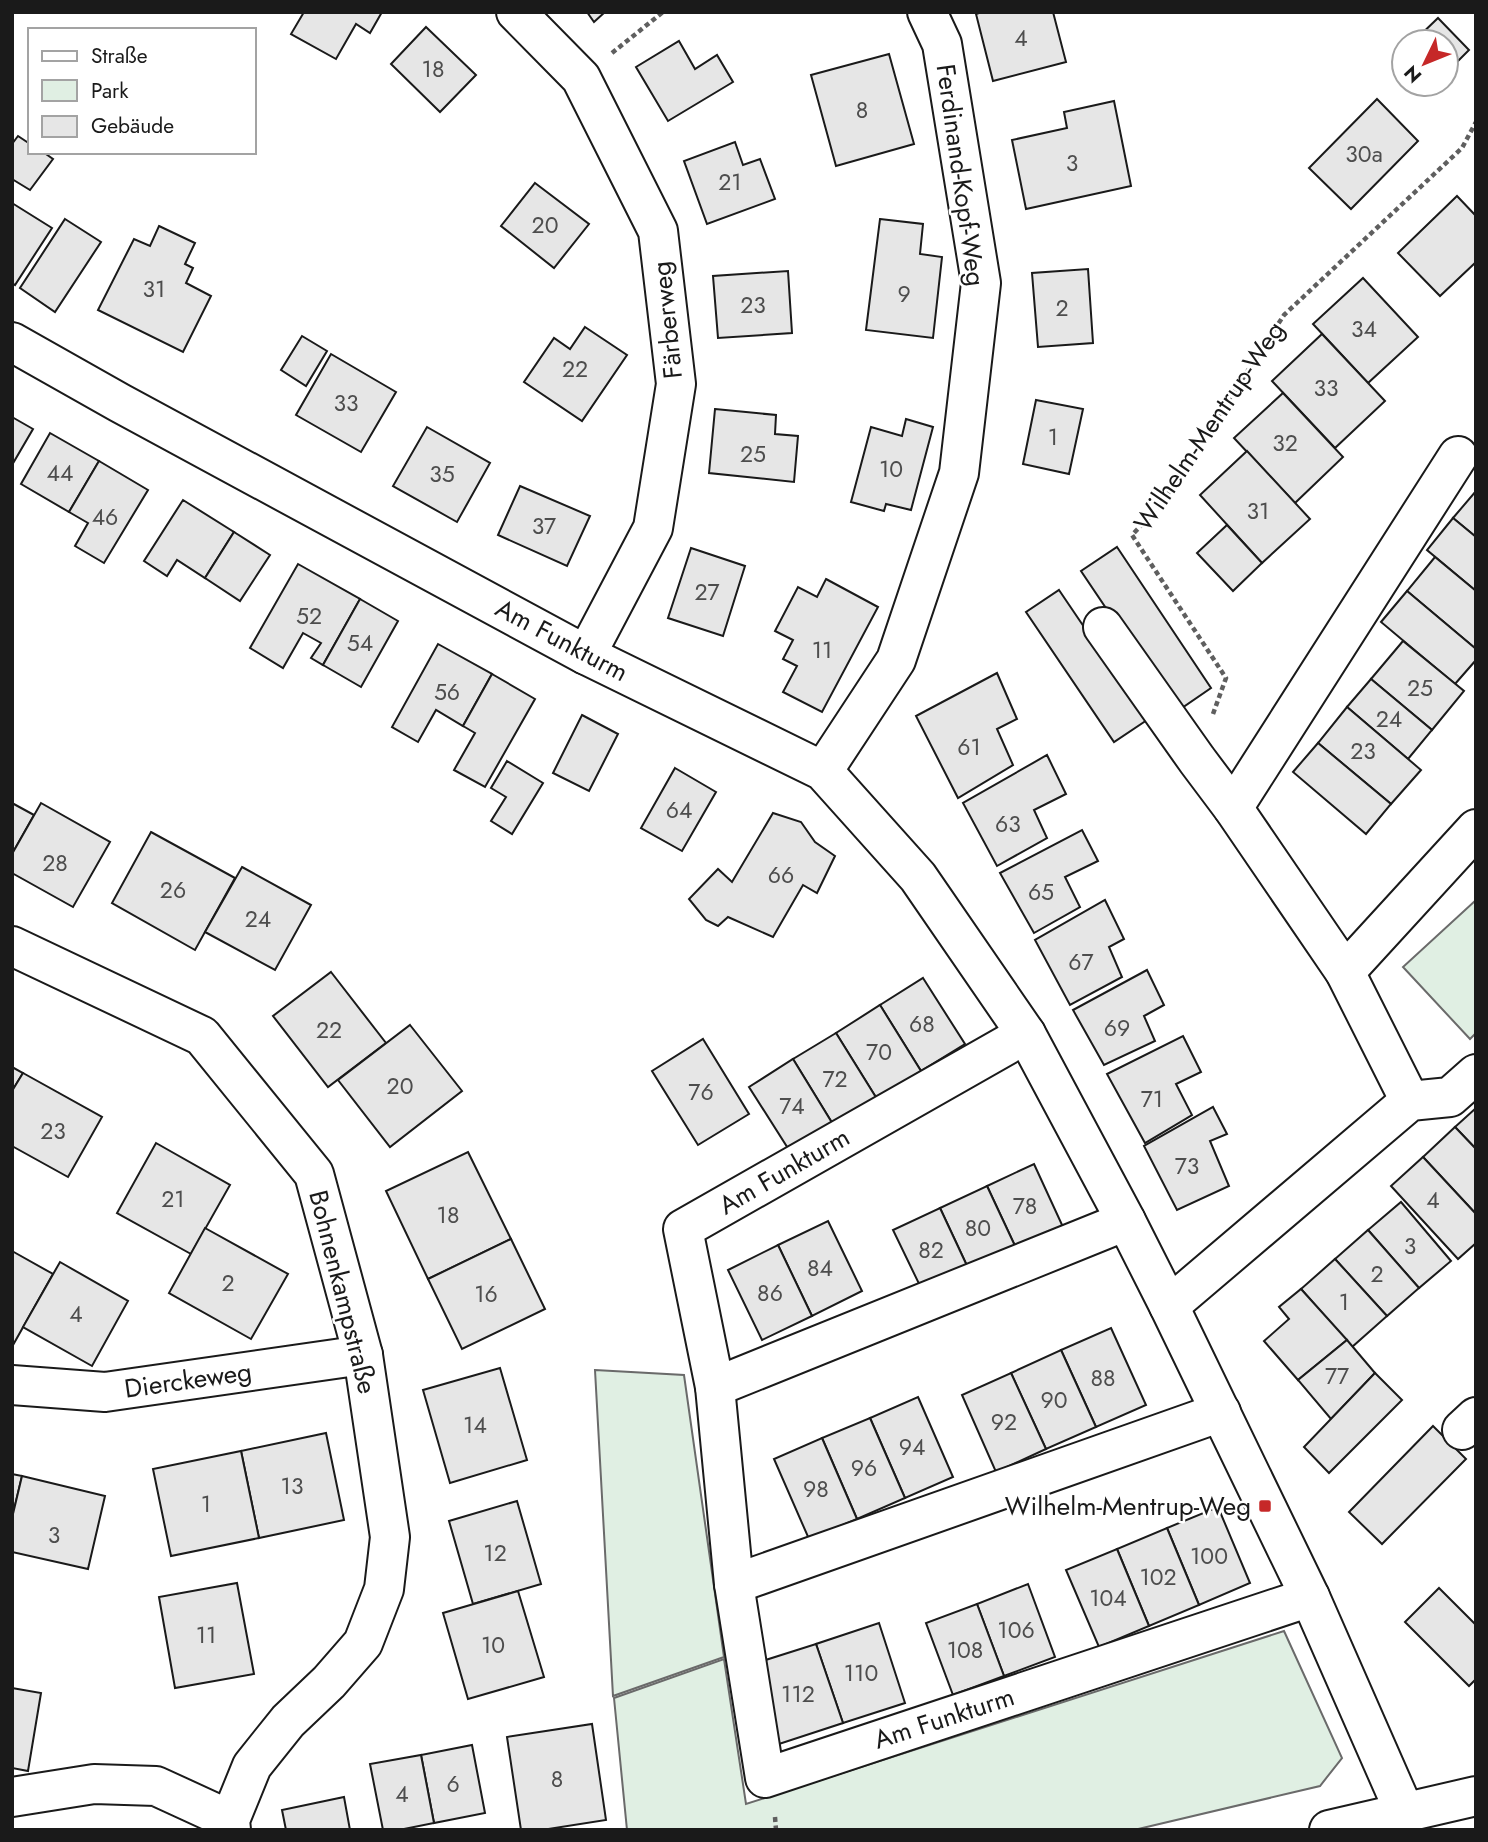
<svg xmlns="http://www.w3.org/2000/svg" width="1488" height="1842" font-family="Jost,sans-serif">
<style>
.green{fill:#e0efe3;stroke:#6a6a6a;stroke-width:2}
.building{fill:#e6e6e6;stroke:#1a1a1a;stroke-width:2}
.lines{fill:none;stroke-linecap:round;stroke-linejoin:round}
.minor-casing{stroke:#1a1a1a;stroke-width:42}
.path{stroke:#5f5f5f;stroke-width:4.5;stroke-dasharray:5 3.5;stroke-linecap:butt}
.minor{stroke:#fff;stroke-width:38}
.poi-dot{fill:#c62828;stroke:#fff;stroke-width:2.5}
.labels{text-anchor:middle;stroke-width:5;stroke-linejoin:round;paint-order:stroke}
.number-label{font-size:23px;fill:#4d4d4d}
.street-label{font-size:26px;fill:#1a1a1a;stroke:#fff}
.poi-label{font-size:26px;fill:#1a1a1a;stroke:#fff;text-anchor:end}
</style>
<rect width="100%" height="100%" fill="#fff"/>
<g class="green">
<path d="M 1476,900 L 1476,1033 L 1470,1039 L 1403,967 Z"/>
<path d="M 595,1370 L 684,1375 L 724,1657 L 613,1696 Z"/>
<path d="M 1284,1631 L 1342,1758 L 1320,1786 L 1134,1830 L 627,1830 L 614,1698 L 724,1659 L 746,1804 Z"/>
</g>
<g class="building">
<path d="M 304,12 L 382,12 L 370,33 L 356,24 L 336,59 L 291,34 Z"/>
<path d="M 587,12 L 605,12 L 594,22 Z"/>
<path d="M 982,12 L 1053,12 L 1066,62 L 993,81 L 976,14 Z"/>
<path d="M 1438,18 L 1469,50 L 1446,73 L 1446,42 L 1413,42 Z"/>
<path d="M 426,27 L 476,75 L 440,112 L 391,64 Z"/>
<path d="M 679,41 L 695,69 L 717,55 L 733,82 L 668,121 L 636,67 Z"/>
<path d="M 889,54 L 914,144 L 836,166 L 811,75 Z"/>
<path d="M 1377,99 L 1418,141 L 1351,209 L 1309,168 Z"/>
<path d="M 1114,101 L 1131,186 L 1026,209 L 1012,140 L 1067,128 L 1064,112 Z"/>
<path d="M 18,136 L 30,144 L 30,152 L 43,152 L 53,159 L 30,190 L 12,179 L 12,144 Z"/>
<path d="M 735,142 L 743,165 L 760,159 L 775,199 L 707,224 L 684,161 Z"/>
<path d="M 535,183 L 589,224 L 554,268 L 501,226 Z"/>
<path d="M 1457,196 L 1476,216 L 1476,262 L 1440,296 L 1398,253 Z"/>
<path d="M 12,203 L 52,228 L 15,285 L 12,283 Z"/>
<path d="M 65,219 L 101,242 L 55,312 L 20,288 Z"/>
<path d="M 880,219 L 923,224 L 920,254 L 942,257 L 933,338 L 866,330 Z"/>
<path d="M 159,226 L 195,243 L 185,264 L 193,268 L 186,283 L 211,296 L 183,352 L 98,310 L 134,239 L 150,246 Z"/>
<path d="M 1088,269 L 1093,343 L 1038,347 L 1032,273 Z"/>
<path d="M 788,271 L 792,333 L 718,338 L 713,276 Z"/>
<path d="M 1363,278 L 1418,337 L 1368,383 L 1313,324 Z"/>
<path d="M 585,327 L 627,355 L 582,421 L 524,382 L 554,338 L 570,349 Z"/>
<path d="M 1322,334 L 1385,401 L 1335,448 L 1272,381 Z"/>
<path d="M 302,336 L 327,351 L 306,386 L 281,370 Z"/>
<path d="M 331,354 L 396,392 L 361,452 L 296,415 Z"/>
<path d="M 1283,393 L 1343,457 L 1295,503 L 1234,438 Z"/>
<path d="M 1036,400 L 1083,409 L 1069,474 L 1023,464 Z"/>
<path d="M 715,409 L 776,415 L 775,434 L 798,436 L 794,482 L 709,473 Z"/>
<path d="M 12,417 L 33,429 L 12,465 Z"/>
<path d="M 906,419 L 933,427 L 911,510 L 886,504 L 884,511 L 851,502 L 871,427 L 902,436 Z"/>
<path d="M 427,427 L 490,463 L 457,522 L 393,486 Z"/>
<path d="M 50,433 L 99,461 L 69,512 L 21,484 Z"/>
<path d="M 1247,451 L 1310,519 L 1262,563 L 1200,495 Z"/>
<path d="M 99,461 L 148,490 L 104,563 L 75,546 L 88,523 L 69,512 Z"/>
<path d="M 520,486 L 590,516 L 567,566 L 498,535 Z"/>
<path d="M 1476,491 L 1476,537 L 1453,518 Z"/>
<path d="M 183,500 L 234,532 L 205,578 L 177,560 L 167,576 L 144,561 Z"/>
<path d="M 1453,518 L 1476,537 L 1476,591 L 1427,550 Z"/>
<path d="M 1227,525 L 1262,563 L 1233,591 L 1197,553 Z"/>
<path d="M 234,532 L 270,555 L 240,601 L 205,578 Z"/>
<path d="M 1117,547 L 1211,688 L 1176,712 L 1081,571 Z"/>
<path d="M 691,548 L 745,566 L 723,636 L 668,618 Z"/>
<path d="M 1435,557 L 1476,591 L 1476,649 L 1407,591 Z"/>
<path d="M 298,564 L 360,599 L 323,665 L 311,658 L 321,643 L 303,633 L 283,668 L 250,648 Z"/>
<path d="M 826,579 L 878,607 L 822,712 L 783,692 L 797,666 L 783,659 L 793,640 L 775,631 L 798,587 L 817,597 Z"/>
<path d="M 1059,590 L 1147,720 L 1114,742 L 1026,612 Z"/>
<path d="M 1407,591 L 1476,649 L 1476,660 L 1455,684 L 1381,622 Z"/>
<path d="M 360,599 L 398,621 L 361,687 L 323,665 Z"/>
<path d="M 1403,641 L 1464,691 L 1432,730 L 1371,679 Z"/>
<path d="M 438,644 L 492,674 L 463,726 L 436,710 L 418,742 L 392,727 Z"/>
<path d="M 997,673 L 1017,719 L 997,729 L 1013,765 L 958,798 L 916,716 Z"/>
<path d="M 492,674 L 535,699 L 485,787 L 454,770 L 475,733 L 463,726 Z"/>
<path d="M 1371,679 L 1432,730 L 1408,759 L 1347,707 Z"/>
<path d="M 1347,707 L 1421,770 L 1391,804 L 1318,743 Z"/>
<path d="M 582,715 L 618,734 L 589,791 L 553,773 Z"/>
<path d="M 1318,743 L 1391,804 L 1366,834 L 1293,772 Z"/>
<path d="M 1047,755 L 1066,794 L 1034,810 L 1047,838 L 997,866 L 963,803 Z"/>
<path d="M 507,761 L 543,783 L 512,834 L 491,821 L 506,797 L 491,788 Z"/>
<path d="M 675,768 L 716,792 L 682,851 L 641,828 Z"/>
<path d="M 12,803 L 34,815 L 12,854 Z"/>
<path d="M 41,803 L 110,842 L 73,907 L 12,873 L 12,854 Z"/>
<path d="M 773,813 L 801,822 L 815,842 L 835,856 L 817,893 L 803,885 L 773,937 L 728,917 L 718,926 L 706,920 L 689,899 L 718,869 L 732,882 Z"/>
<path d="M 1082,830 L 1098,861 L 1065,877 L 1080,907 L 1034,933 L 1000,873 Z"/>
<path d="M 151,832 L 235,878 L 195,950 L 112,903 Z"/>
<path d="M 242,867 L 311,905 L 275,970 L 205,932 Z"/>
<path d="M 1105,900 L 1124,939 L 1109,947 L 1122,977 L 1070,1005 L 1035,940 Z"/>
<path d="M 1147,970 L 1164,1005 L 1144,1016 L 1155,1041 L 1104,1065 L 1073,1010 Z"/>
<path d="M 331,972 L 386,1043 L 328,1087 L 273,1016 Z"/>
<path d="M 923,978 L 965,1044 L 921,1071 L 880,1005 Z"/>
<path d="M 880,1005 L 921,1071 L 877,1099 L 836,1033 Z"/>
<path d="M 410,1025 L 462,1091 L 390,1147 L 338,1080 Z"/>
<path d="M 836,1033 L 877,1099 L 834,1126 L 793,1059 Z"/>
<path d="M 1183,1036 L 1201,1072 L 1176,1084 L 1192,1115 L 1145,1143 L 1107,1074 Z"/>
<path d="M 703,1039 L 749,1114 L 698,1145 L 652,1071 Z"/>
<path d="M 793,1059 L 834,1126 L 791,1153 L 749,1087 Z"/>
<path d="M 12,1067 L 23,1073 L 12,1091 Z"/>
<path d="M 23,1073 L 102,1117 L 68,1177 L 12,1146 L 12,1091 Z"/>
<path d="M 1213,1107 L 1227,1134 L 1210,1141 L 1229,1186 L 1177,1210 L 1144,1146 Z"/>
<path d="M 1476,1108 L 1476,1149 L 1455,1127 Z"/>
<path d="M 1455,1127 L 1476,1149 L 1476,1214 L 1423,1157 Z"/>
<path d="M 156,1143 L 230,1185 L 191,1254 L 117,1213 Z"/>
<path d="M 468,1152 L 511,1239 L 428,1279 L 386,1191 Z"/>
<path d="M 1423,1157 L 1476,1214 L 1476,1243 L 1458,1259 L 1391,1186 Z"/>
<path d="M 1034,1164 L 1063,1227 L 1016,1248 L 987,1186 Z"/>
<path d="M 987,1186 L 1016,1248 L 969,1270 L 940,1208 Z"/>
<path d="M 1401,1202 L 1451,1261 L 1419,1288 L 1368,1230 Z"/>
<path d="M 940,1208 L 969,1270 L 923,1292 L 893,1230 Z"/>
<path d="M 828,1221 L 862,1291 L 812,1316 L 778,1245 Z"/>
<path d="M 205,1228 L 288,1274 L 251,1339 L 169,1293 Z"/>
<path d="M 1368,1230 L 1419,1288 L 1387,1316 L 1335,1259 Z"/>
<path d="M 511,1239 L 545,1309 L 462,1349 L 428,1279 Z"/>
<path d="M 778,1245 L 812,1316 L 762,1340 L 728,1270 Z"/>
<path d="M 12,1251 L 53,1274 L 13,1345 L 12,1344 Z"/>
<path d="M 1335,1259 L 1387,1316 L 1352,1347 L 1301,1289 Z"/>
<path d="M 60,1262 L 128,1301 L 92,1366 L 23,1327 Z"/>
<path d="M 1301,1289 L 1347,1340 L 1298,1380 L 1264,1341 L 1289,1319 L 1279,1307 Z"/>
<path d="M 1111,1328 L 1146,1405 L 1096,1427 L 1061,1350 Z"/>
<path d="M 1347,1340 L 1375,1373 L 1331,1419 L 1298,1380 Z"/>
<path d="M 1061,1350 L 1096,1427 L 1046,1449 L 1011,1373 Z"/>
<path d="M 500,1368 L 527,1460 L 450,1483 L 423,1390 Z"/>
<path d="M 1011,1373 L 1046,1449 L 996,1472 L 962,1395 Z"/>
<path d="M 1375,1373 L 1402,1400 L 1329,1473 L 1304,1447 Z"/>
<path d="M 918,1397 L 953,1477 L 905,1498 L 870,1418 Z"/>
<path d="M 870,1418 L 905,1498 L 857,1519 L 822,1438 Z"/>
<path d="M 1433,1426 L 1466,1459 L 1382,1544 L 1349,1512 Z"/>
<path d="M 326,1433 L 344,1520 L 259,1538 L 241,1451 Z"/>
<path d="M 822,1438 L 857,1519 L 809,1539 L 774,1459 Z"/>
<path d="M 241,1451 L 259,1538 L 171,1556 L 153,1469 Z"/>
<path d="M 12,1474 L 22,1476 L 12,1518 Z"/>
<path d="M 22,1476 L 105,1496 L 88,1569 L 12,1552 L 12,1518 Z"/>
<path d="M 517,1501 L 541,1584 L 473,1604 L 449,1521 Z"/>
<path d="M 1218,1507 L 1250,1583 L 1199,1605 L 1167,1528 Z"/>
<path d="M 1167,1528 L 1199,1605 L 1149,1626 L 1117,1549 Z"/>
<path d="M 1117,1549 L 1149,1626 L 1099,1647 L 1066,1570 Z"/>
<path d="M 237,1583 L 254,1674 L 175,1688 L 159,1597 Z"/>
<path d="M 1028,1584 L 1055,1657 L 1004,1676 L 977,1604 Z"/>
<path d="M 1439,1588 L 1476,1625 L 1476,1679 L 1469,1686 L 1405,1622 Z"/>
<path d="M 518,1591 L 544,1677 L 468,1699 L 443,1613 Z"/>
<path d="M 977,1604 L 1004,1676 L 953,1695 L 926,1623 Z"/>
<path d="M 879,1623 L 905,1703 L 843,1723 L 816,1644 Z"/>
<path d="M 816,1644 L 843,1723 L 779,1744 L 753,1664 Z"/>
<path d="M 12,1688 L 41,1693 L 28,1771 L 12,1768 Z"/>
<path d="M 592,1724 L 606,1820 L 542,1830 L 521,1830 L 507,1737 Z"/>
<path d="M 472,1745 L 485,1813 L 434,1823 L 421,1755 Z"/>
<path d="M 421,1755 L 434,1823 L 399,1830 L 383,1830 L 370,1764 Z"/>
<path d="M 344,1797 L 350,1830 L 286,1830 L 282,1810 Z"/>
</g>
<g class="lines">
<g class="minor-casing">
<g id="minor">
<path d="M 516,12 L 581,78 L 658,231 L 676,384 L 653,528 L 586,655"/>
<path d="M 12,342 L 120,403 L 586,655 L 823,771 L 918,877 L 1026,1034 L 1126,1221 L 1169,1306 L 1310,1597 L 1405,1813"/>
<path d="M 1103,627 L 1197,760 L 1233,808 L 1345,972 L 1410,1101"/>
<path d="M 823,771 L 896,660 L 959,473 L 981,283 L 942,44 L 927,12"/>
<path d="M 1233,808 L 1458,456"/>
<path d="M 12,946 L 202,1036 L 314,1174 L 363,1355 L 390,1537 L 384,1589 L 363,1643 L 329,1682 L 288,1721 L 252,1766 L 230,1820 L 231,1830"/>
<path d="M 1345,972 L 1476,829"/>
<path d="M 1026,1034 L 683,1229 L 715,1387 L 734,1584 L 765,1778 L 1310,1597"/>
<path d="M 1169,1306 L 1410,1101 L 1450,1097 L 1476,1074"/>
<path d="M 12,1385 L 105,1392 L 363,1355"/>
<path d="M 715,1387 L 1126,1221"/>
<path d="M 1462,1430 L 1476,1417"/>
<path d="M 734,1584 L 1221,1412"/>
<path d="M 12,1797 L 94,1784 L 156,1786 L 230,1820"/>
<path d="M 1329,1830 L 1476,1796"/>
</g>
</g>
<g class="path">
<path d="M 612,53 L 663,12"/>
<path d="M 1213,714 L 1226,678 L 1132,535 L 1160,506 L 1284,315 L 1462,148 L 1476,122"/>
<path d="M 775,1817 L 776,1830"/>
</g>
<use href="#minor" class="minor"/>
</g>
<rect class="poi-dot" x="1258" y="1499" width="14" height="14" rx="3.5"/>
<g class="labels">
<g class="number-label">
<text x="1021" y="46">4</text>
<text x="433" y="77">18</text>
<text x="862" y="118">8</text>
<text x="1364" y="162">30a</text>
<text x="1072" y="171">3</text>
<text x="730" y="190">21</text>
<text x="545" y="233">20</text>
<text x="154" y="297">31</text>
<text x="904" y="302">9</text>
<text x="753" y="313">23</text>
<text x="1062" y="316">2</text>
<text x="1364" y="337">34</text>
<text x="575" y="377">22</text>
<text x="1326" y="396">33</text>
<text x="346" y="411">33</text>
<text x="1053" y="445">1</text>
<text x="1285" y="451">32</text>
<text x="753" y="462">25</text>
<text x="891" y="477">10</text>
<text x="60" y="481">44</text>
<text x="442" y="482">35</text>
<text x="1258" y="519">31</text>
<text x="105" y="525">46</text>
<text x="544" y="534">37</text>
<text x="707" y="600">27</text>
<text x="309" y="624">52</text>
<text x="360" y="651">54</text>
<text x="822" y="658">11</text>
<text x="1420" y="696">25</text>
<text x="447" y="700">56</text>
<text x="1389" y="727">24</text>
<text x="969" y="755">61</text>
<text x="1363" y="759">23</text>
<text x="679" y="818">64</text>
<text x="1008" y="832">63</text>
<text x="55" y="871">28</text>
<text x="781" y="883">66</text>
<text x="173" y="898">26</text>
<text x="1041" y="900">65</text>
<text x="258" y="927">24</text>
<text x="1081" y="970">67</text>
<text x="922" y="1032">68</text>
<text x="1117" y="1036">69</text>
<text x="329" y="1038">22</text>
<text x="879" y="1060">70</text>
<text x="835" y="1087">72</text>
<text x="400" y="1094">20</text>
<text x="701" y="1100">76</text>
<text x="1152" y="1107">71</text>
<text x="792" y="1114">74</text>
<text x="53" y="1139">23</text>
<text x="1187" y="1174">73</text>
<text x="173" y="1207">21</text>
<text x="1433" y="1208">4</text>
<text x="1025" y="1214">78</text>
<text x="448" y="1223">18</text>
<text x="978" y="1236">80</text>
<text x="1410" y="1254">3</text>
<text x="931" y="1258">82</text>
<text x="820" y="1276">84</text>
<text x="1377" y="1282">2</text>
<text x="228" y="1291">2</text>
<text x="770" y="1301">86</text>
<text x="486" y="1302">16</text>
<text x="1344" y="1310">1</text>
<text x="76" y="1322">4</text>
<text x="1337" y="1384">77</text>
<text x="1103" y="1386">88</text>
<text x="1054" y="1408">90</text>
<text x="1004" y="1430">92</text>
<text x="475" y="1433">14</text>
<text x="912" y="1455">94</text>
<text x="864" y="1476">96</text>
<text x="292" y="1494">13</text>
<text x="816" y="1497">98</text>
<text x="206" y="1512">1</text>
<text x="54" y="1543">3</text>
<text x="495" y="1561">12</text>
<text x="1209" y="1564">100</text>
<text x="1158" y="1585">102</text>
<text x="1108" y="1606">104</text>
<text x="1016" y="1638">106</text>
<text x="206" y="1643">11</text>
<text x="493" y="1653">10</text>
<text x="965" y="1658">108</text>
<text x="861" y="1681">110</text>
<text x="798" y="1702">112</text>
<text x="557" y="1787">8</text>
<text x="453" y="1792">6</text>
<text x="402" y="1802">4</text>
</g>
<g class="street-label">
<text transform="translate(961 175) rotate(82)" y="9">Ferdinand-Kopf-Weg</text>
<text transform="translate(667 320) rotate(-96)" y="9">Färberweg</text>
<text transform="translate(1209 426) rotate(-56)" y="9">Wilhelm-Mentrup-Weg</text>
<text transform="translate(562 640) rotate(28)" y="9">Am Funkturm</text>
<text transform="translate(784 1171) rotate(-30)" y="9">Am Funkturm</text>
<text transform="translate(343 1292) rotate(76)" y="9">Bohnenkampstraße</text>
<text transform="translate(188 1380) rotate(-8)" y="9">Dierckeweg</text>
<text transform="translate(944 1718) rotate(-18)" y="9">Am Funkturm</text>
</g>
<g class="poi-label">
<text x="1251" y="1515">Wilhelm-Mentrup-Weg</text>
</g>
</g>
<rect width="1488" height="1842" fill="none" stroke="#1a1a1a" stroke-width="28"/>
<rect x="28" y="28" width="228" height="126" fill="#ffffff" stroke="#a3a3a3" stroke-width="2"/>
<rect x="42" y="51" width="35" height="10" fill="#ffffff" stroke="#a3a3a3" stroke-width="2"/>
<text x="91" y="63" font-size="21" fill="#1a1a1a">Straße</text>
<rect x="42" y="80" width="35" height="21" fill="#e0efe3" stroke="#a3a3a3" stroke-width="2"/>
<text x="91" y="98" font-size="21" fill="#1a1a1a">Park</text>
<rect x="42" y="116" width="35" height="21" fill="#e6e6e6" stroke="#a3a3a3" stroke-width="2"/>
<text x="91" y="133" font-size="21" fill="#1a1a1a">Gebäude</text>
<g transform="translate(1425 63) rotate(227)"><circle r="33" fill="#ffffff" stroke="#a3a3a3" stroke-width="2"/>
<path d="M0-5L12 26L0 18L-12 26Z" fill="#c62828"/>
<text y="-10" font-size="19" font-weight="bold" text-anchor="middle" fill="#1a1a1a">N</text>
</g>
</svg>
